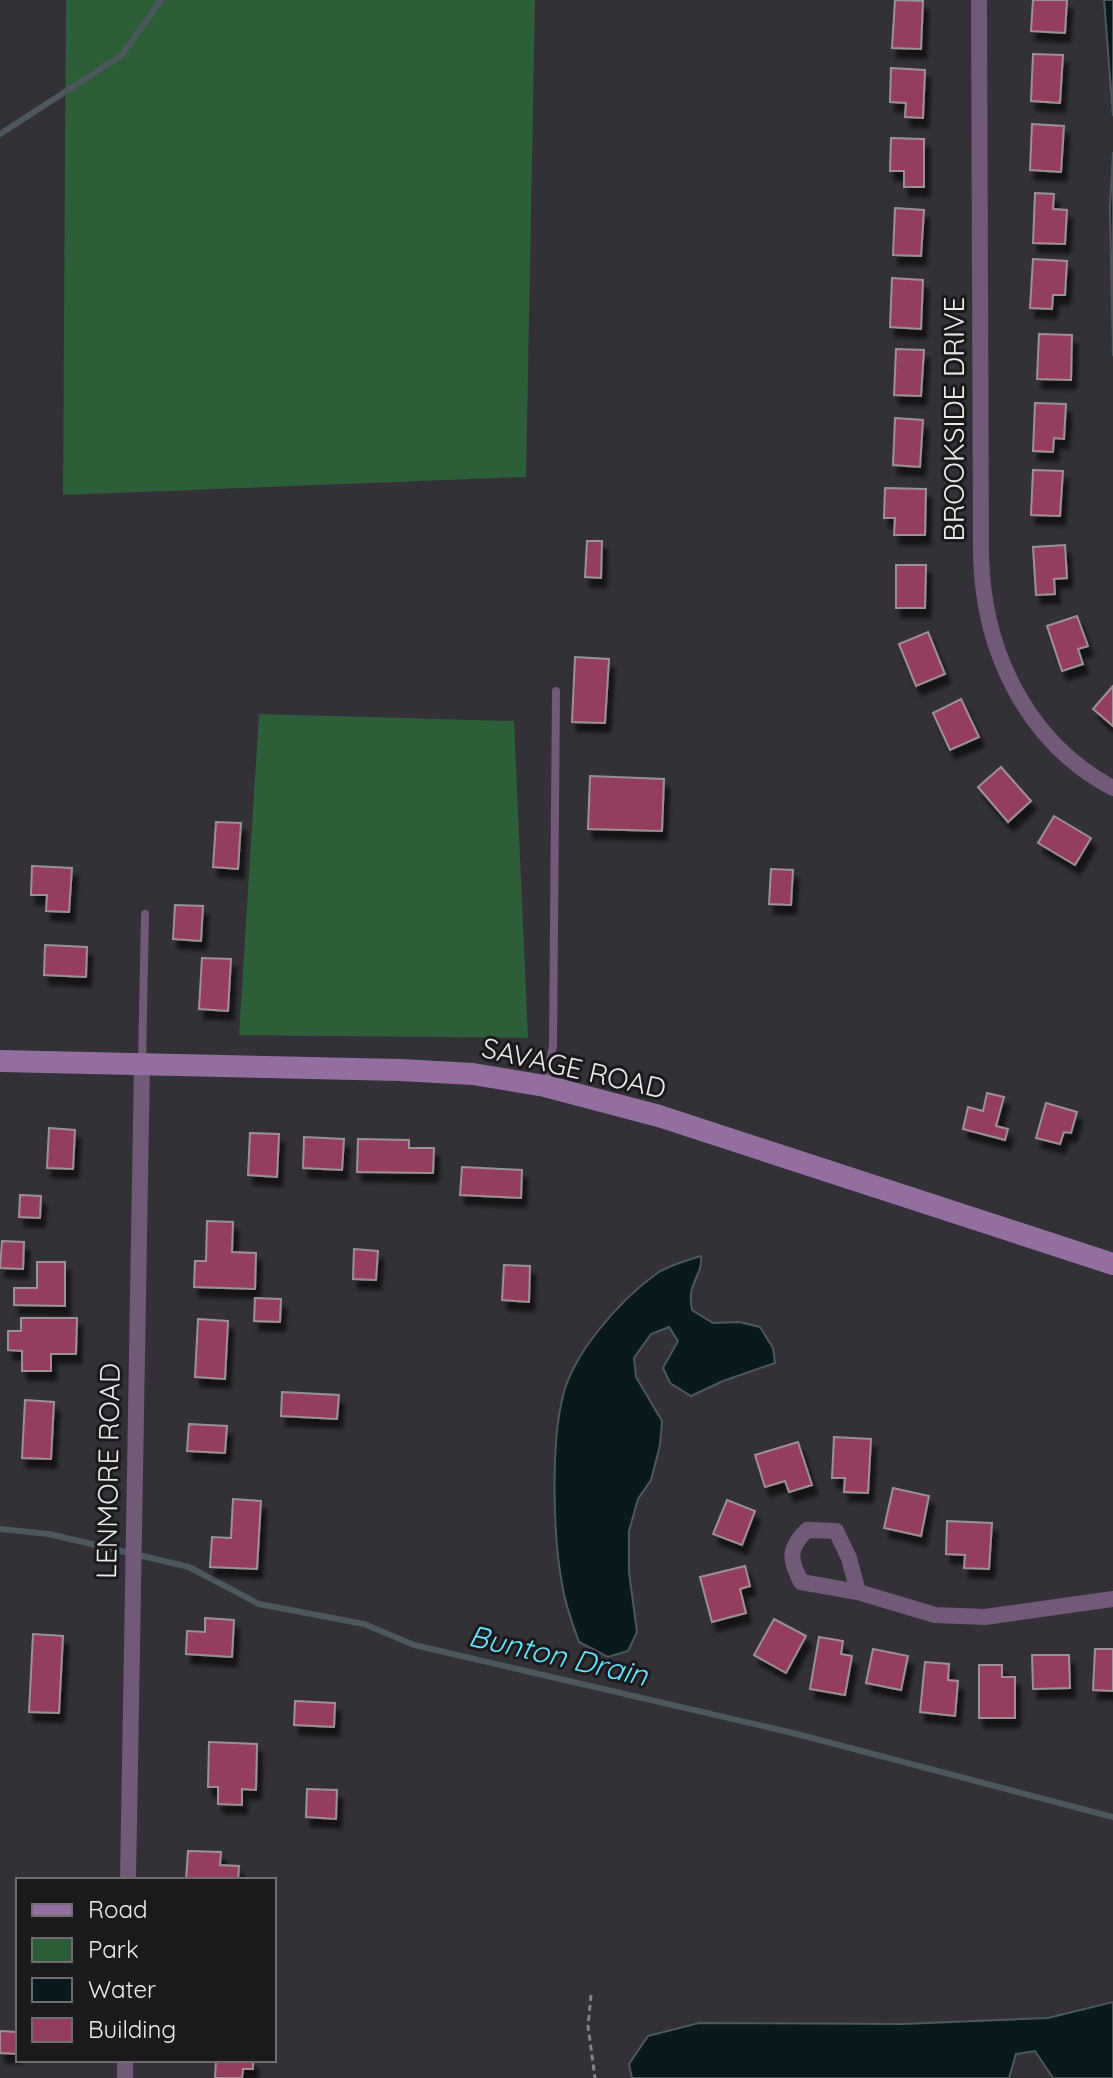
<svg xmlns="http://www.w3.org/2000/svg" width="1113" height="2078" font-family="Quicksand,sans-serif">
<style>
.green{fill:#2c5e39}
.water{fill:#081a1d;stroke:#4d585c;stroke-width:2}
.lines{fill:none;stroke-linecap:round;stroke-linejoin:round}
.stream{stroke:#4d585c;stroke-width:6}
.building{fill:#943c5e;stroke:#9b9194;stroke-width:2;filter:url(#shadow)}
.path{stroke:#858288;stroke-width:3;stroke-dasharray:6 4;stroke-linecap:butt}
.lane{stroke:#715a78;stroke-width:8}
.street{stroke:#715a78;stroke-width:16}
.secondary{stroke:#936f9f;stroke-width:22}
.labels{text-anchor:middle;stroke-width:6;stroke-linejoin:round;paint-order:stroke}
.street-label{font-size:28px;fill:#edeaee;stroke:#1b191c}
.water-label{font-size:30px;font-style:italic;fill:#5eeafe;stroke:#1b191c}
</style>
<defs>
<filter id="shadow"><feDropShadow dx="5" dy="9" stdDeviation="2" flood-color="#0009"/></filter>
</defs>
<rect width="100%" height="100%" fill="#343037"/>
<g class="green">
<path d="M 66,0 L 535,0 L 526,477 L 63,495 Z"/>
<path d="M 259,714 L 514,721 L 528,1038 L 239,1035 Z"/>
</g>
<g class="water">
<path d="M 1104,0 L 1113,0 L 1113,116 L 1105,12 Z"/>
<path d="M 1113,152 L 1113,356 L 1110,208 Z"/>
<path d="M 701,1256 C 703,1277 686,1282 692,1310 L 713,1323 L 739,1322 L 760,1327 L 773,1348 L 775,1363 L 723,1381 L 691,1396 L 670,1383 L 663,1368 L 678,1341 L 669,1327 L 651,1334 L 634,1358 L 636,1377 L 662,1421 L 660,1445 L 651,1480 L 638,1499 L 629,1531 L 629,1572 L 637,1632 L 628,1651 L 608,1657 L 579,1642 C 573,1625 566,1607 563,1589 C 553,1541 551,1447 562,1400 C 571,1355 619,1301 656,1274 C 668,1265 686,1261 701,1256 Z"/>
<path d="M 1113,2002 L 1113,2078 L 1053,2078 L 1035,2051 L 1016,2054 L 1009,2078 L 632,2078 L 629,2064 L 648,2036 L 699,2023 L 903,2024 L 1048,2018 Z"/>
</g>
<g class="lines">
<g class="stream">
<path d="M 0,134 L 122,55 L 161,0"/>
<path d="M 0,1529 L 49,1534 L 189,1567 L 259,1604 L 364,1624 L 414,1645 L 793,1733 L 1113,1817"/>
</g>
</g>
<g class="building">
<path d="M 895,0 L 923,1 L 921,49 L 892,48 Z"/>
<path d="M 1033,0 L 1067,0 L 1065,33 L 1031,31 Z"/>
<path d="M 1033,54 L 1063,55 L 1060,103 L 1031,101 Z"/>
<path d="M 891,68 L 925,70 L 923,118 L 905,117 L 906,103 L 890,102 Z"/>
<path d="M 1032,124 L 1064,126 L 1061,172 L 1030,170 Z"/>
<path d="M 891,138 L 924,139 L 924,187 L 904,187 L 904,171 L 890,171 Z"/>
<path d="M 1035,193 L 1054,194 L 1053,209 L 1067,210 L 1065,244 L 1033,243 Z"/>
<path d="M 895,208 L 924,210 L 921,256 L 893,255 Z"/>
<path d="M 1033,259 L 1067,261 L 1065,295 L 1053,295 L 1052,309 L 1030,308 Z"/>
<path d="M 892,278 L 923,280 L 921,329 L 890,327 Z"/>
<path d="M 1039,334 L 1072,335 L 1071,380 L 1037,379 Z"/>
<path d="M 896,349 L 924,350 L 921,396 L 894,395 Z"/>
<path d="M 1035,403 L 1066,404 L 1064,439 L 1054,438 L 1053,452 L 1033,451 Z"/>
<path d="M 895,418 L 923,420 L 920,467 L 893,465 Z"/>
<path d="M 1033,470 L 1063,471 L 1060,516 L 1031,515 Z"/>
<path d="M 885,488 L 926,489 L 925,535 L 894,535 L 895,518 L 884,518 Z"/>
<path d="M 587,541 L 602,541 L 601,578 L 585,577 Z"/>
<path d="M 1065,545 L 1067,578 L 1054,579 L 1055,594 L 1036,595 L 1033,547 Z"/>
<path d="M 896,565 L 926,565 L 925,608 L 896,608 Z"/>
<path d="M 1077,616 L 1088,646 L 1078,649 L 1083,664 L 1062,671 L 1047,626 Z"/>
<path d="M 928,632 L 945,674 L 916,686 L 899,644 Z"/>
<path d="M 575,657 L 609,659 L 605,723 L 572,722 Z"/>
<path d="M 1113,686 L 1113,726 L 1093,709 Z"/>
<path d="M 961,699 L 979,737 L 950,750 L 933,713 Z"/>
<path d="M 1001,767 L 1031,801 L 1008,822 L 978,787 Z"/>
<path d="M 590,776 L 664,779 L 662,831 L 588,829 Z"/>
<path d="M 1054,816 L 1091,838 L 1075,865 L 1038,843 Z"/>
<path d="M 216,822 L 241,823 L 238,869 L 213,867 Z"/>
<path d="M 32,866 L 72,868 L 69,912 L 46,911 L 47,895 L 31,895 Z"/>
<path d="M 771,869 L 793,870 L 791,905 L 769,904 Z"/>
<path d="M 175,905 L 203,906 L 201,941 L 173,939 Z"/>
<path d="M 45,945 L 87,947 L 86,977 L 44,975 Z"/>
<path d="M 202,958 L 231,959 L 228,1011 L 199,1009 Z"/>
<path d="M 987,1093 L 1004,1097 L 996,1126 L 1008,1129 L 1005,1140 L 963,1129 L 968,1107 L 983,1111 Z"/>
<path d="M 1046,1103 L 1077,1112 L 1071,1133 L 1064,1132 L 1060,1144 L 1036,1138 Z"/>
<path d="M 49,1128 L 75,1130 L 73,1169 L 47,1168 Z"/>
<path d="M 250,1133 L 279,1134 L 277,1177 L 248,1175 Z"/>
<path d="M 304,1137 L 344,1139 L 342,1170 L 303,1168 Z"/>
<path d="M 358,1139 L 409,1140 L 409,1148 L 434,1148 L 433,1173 L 357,1172 Z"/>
<path d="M 462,1167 L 522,1170 L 521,1198 L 460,1195 Z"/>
<path d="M 20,1195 L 41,1196 L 40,1218 L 19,1217 Z"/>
<path d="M 207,1221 L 233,1222 L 232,1252 L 256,1253 L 255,1289 L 194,1287 L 195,1261 L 206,1261 Z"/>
<path d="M 2,1241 L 24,1242 L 23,1269 L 0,1268 Z"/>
<path d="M 354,1249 L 378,1251 L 376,1280 L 353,1279 Z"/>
<path d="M 37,1262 L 65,1262 L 65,1306 L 14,1305 L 14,1288 L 37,1288 Z"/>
<path d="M 504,1265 L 530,1266 L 529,1302 L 502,1300 Z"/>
<path d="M 255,1298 L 281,1299 L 280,1322 L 254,1321 Z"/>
<path d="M 21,1318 L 77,1318 L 76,1354 L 51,1354 L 51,1371 L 22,1371 L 22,1351 L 8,1350 L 8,1331 L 21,1331 Z"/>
<path d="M 198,1319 L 228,1321 L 225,1379 L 195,1377 Z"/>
<path d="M 282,1392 L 339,1395 L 337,1419 L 281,1416 Z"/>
<path d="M 25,1400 L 54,1402 L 51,1459 L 22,1458 Z"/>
<path d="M 189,1424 L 227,1426 L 225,1453 L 187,1451 Z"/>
<path d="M 834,1437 L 871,1439 L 868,1493 L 844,1492 L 845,1478 L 832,1478 Z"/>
<path d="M 798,1442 L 812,1485 L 789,1492 L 785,1481 L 765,1487 L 755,1455 Z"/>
<path d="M 893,1488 L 929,1496 L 921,1536 L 884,1528 Z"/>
<path d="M 233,1499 L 261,1501 L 257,1569 L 210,1567 L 212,1537 L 231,1538 Z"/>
<path d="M 727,1500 L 755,1511 L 742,1545 L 713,1534 Z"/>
<path d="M 947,1521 L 992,1523 L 989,1569 L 964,1568 L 965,1555 L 946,1554 Z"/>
<path d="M 745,1566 L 750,1586 L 740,1589 L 746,1613 L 712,1622 L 700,1577 Z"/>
<path d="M 205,1618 L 234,1620 L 232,1657 L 186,1654 L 187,1631 L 205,1632 Z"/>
<path d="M 774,1619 L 806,1636 L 786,1673 L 754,1655 Z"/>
<path d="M 33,1634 L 63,1636 L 59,1713 L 29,1712 Z"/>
<path d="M 819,1637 L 843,1641 L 841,1654 L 852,1656 L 845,1695 L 810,1689 Z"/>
<path d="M 873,1649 L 908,1656 L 901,1690 L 866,1683 Z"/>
<path d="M 1095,1649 L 1113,1649 L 1113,1691 L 1093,1690 Z"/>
<path d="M 1032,1655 L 1069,1655 L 1070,1688 L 1033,1689 Z"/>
<path d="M 925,1662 L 949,1664 L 948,1680 L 958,1681 L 955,1716 L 920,1712 Z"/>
<path d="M 979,1665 L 1002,1665 L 1002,1677 L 1015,1677 L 1015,1718 L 979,1718 Z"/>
<path d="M 295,1701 L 335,1703 L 334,1727 L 294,1725 Z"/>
<path d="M 209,1742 L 257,1744 L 256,1790 L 242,1789 L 242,1805 L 218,1804 L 218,1787 L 208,1787 Z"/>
<path d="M 307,1789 L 337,1790 L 336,1819 L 306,1817 Z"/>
<path d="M 188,1851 L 221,1852 L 220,1865 L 239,1866 L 238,1880 L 186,1880 Z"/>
<path d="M 0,2031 L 18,2032 L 18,2054 L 0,2053 Z"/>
<path d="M 216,2060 L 253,2060 L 253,2069 L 243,2069 L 242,2078 L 215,2078 Z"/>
</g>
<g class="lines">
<path class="path" d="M 591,1995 L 588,2026 L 595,2078"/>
<g class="lane">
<path d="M 142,1062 L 145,914"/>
<path d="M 545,1086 L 553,1046 L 556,691"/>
</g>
<g class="street">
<path d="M 979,0 L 981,555 C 983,650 1026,742 1113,788"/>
<path d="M 858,1592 L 849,1558 L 836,1531 L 807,1530 C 788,1548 789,1559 801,1582 L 858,1592 L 935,1615 L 985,1617 L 1113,1599"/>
<path d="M 128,1880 L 142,1063"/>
<path d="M 125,2078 L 125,2060"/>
</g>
<path class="secondary" d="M 0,1061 L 400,1070 L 473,1074 L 545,1086 L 659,1116 L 1113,1264"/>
</g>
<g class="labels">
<g class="street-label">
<text transform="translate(954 419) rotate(-90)" y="10">BROOKSIDE DRIVE</text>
<text transform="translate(574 1068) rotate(13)" y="10">SAVAGE ROAD</text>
<text transform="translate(108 1471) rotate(-89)" y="10">LENMORE ROAD</text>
</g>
<g class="water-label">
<text transform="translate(558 1656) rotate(13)" y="10">Bunton Drain</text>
</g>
</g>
<rect x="16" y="1878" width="260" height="184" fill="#1b191c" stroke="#6f6d70" stroke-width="2"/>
<rect x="32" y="1904" width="40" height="12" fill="#936f9f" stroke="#6f6d70" stroke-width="2"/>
<text x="88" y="1918" font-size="24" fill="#edeaee">Road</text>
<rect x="32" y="1938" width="40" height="24" fill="#2c5e39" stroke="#6f6d70" stroke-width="2"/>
<text x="88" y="1958" font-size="24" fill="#edeaee">Park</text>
<rect x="32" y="1978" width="40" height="24" fill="#081a1d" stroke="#6f6d70" stroke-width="2"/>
<text x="88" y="1998" font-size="24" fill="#edeaee">Water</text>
<rect x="32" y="2018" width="40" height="24" fill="#943c5e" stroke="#6f6d70" stroke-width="2"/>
<text x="88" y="2038" font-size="24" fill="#edeaee">Building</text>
</svg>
